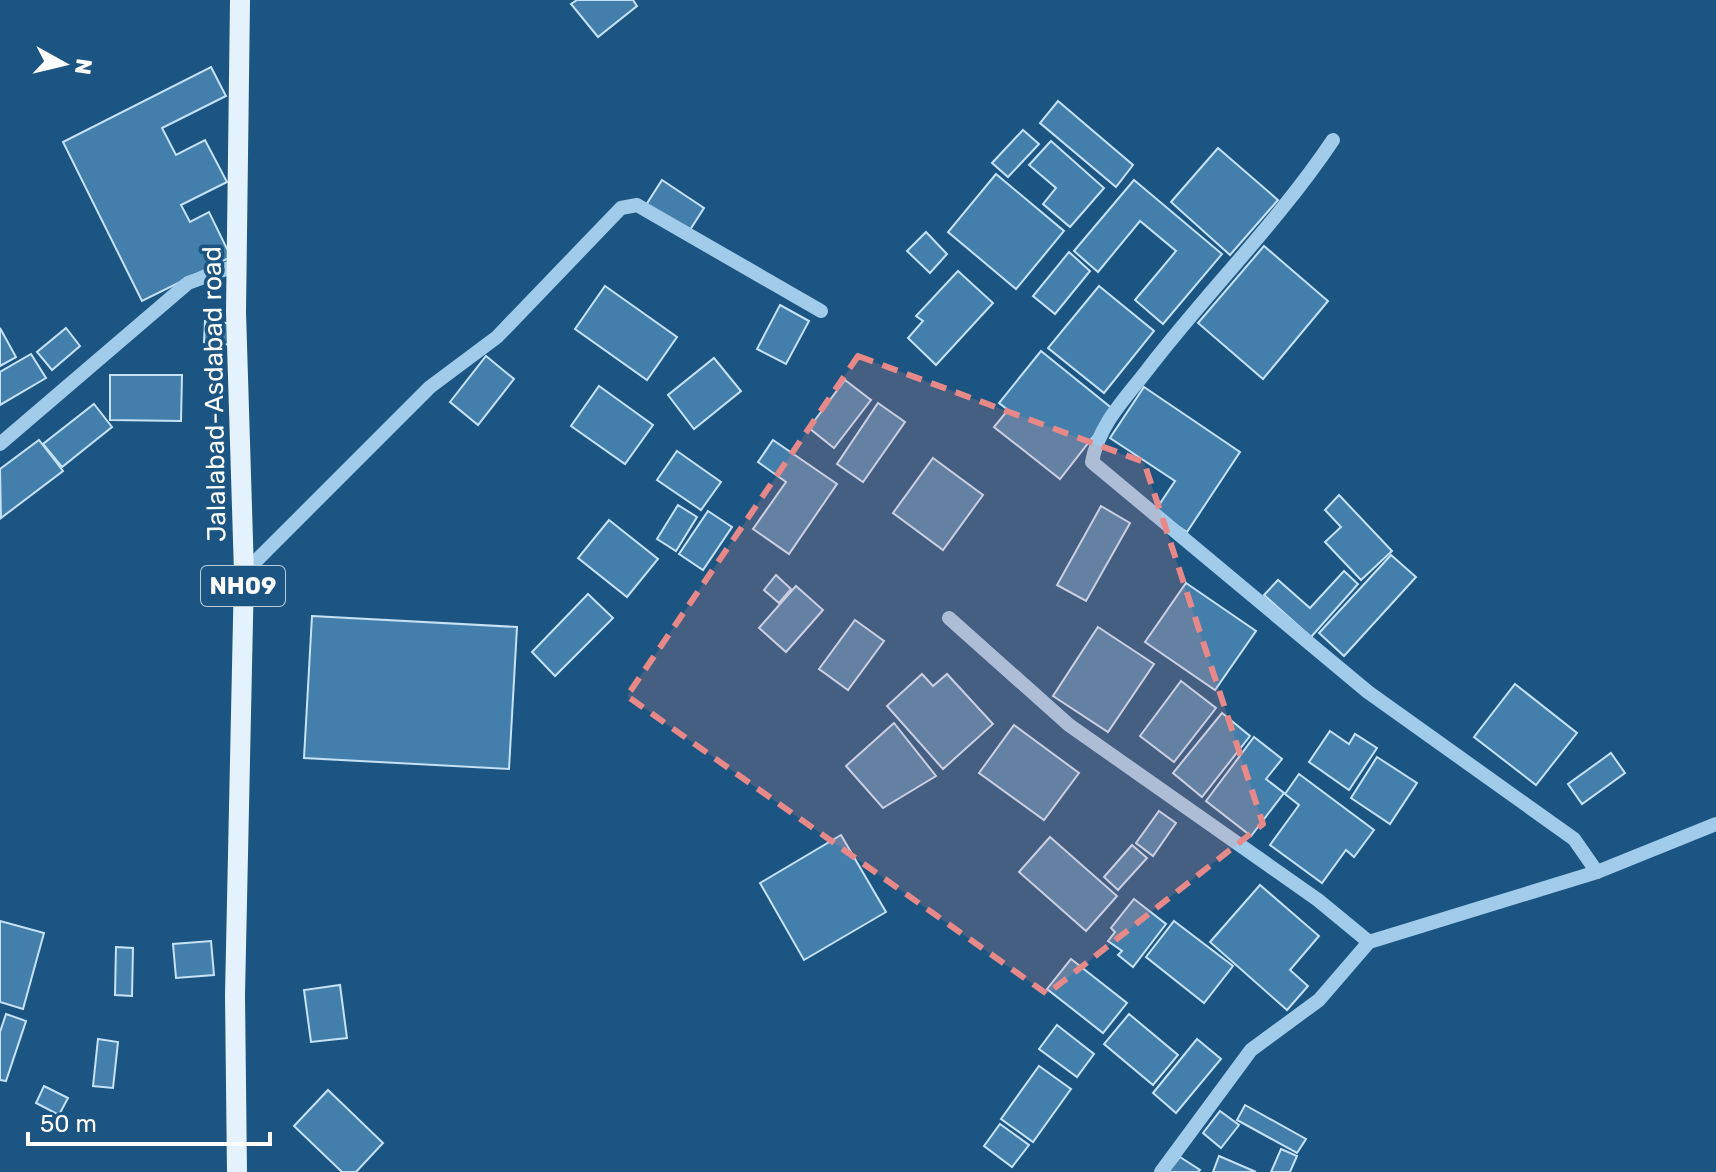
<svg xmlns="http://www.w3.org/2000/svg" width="1716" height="1172" font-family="Rubik,sans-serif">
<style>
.building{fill:#447fab;stroke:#c5e2f7;stroke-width:2}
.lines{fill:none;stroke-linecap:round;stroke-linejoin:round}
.minor{stroke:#a1cbea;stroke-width:14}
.major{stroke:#e4f2fe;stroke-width:20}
.marked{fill:#e88989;fill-opacity:0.2;stroke:#e88989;stroke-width:6;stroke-dasharray:16 10;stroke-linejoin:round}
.labels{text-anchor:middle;stroke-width:7;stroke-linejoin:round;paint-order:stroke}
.shield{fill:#1c5581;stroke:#bbccd9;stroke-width:2}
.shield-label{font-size:24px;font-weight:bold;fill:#fff}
.street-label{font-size:26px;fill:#fff;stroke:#1c5581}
</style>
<rect width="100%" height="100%" fill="#1c5581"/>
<g class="building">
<path d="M 577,0 L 633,0 L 637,6 L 598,37 L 571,4 Z"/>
<path d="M 211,67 L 226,96 L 162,128 L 176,155 L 205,140 L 227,182 L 181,205 L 190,222 L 209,212 L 231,257 L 142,301 L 63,142 Z"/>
<path d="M 1058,101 L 1133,165 L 1116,187 L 1040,123 Z"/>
<path d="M 1023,130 L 1039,144 L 1008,177 L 992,163 Z"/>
<path d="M 1051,141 L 1104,188 L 1070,227 L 1043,204 L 1056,188 L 1029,165 Z"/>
<path d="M 1218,148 L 1278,200 L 1230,255 L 1171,202 Z"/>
<path d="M 996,174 L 1064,231 L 1016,289 L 948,232 Z"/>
<path d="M 662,180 L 704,208 L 688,233 L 646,205 Z"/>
<path d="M 1134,180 L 1222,254 L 1163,324 L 1135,300 L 1176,251 L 1140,221 L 1098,272 L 1074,251 Z"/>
<path d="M 926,232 L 947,254 L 930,273 L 907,251 Z"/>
<path d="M 1264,246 L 1328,301 L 1263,379 L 1198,323 Z"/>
<path d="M 1069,252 L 1090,271 L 1055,314 L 1033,296 Z"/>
<path d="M 958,271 L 993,303 L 936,365 L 908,338 L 923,321 L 916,316 Z"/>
<path d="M 605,286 L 677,337 L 647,380 L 575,329 Z"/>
<path d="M 1099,286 L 1154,331 L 1104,393 L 1048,348 Z"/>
<path d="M 780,305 L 809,321 L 786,364 L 757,349 Z"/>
<path d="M 205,321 L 235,324 L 232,345 L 204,342 Z"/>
<path d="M 0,328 L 16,357 L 0,366 Z"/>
<path d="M 66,328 L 80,346 L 52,370 L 37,352 Z"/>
<path d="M 1041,351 L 1114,410 L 1060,479 L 994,427 L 1008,410 L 999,403 Z"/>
<path d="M 31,354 L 46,378 L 0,405 L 0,372 Z"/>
<path d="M 486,356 L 514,379 L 478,425 L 450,402 Z"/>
<path d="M 714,358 L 741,391 L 694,429 L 668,395 Z"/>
<path d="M 110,375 L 182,375 L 181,421 L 110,420 Z"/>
<path d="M 845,380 L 871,400 L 834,448 L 809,428 Z"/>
<path d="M 599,386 L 653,425 L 625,464 L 571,426 Z"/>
<path d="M 1144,387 L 1240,452 L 1187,532 L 1155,511 L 1175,481 L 1110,438 Z"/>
<path d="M 878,403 L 905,422 L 863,482 L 837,464 Z"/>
<path d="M 94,404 L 112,427 L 62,467 L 43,444 Z"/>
<path d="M 39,440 L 63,471 L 1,518 L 0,469 Z"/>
<path d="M 773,440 L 837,484 L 789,554 L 753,529 L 786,482 L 758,462 Z"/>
<path d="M 677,451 L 721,482 L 701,510 L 657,480 Z"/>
<path d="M 933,458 L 983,495 L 943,550 L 893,513 Z"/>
<path d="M 1339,495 L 1392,551 L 1361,580 L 1325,542 L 1341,527 L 1325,510 Z"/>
<path d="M 678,505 L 697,517 L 676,551 L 657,539 Z"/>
<path d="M 1101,506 L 1130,523 L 1086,601 L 1057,585 Z"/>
<path d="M 708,511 L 732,527 L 703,570 L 679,554 Z"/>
<path d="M 609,520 L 658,559 L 627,597 L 578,558 Z"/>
<path d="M 1391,555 L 1416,577 L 1344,656 L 1319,633 Z"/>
<path d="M 1344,571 L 1358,584 L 1311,637 L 1264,595 L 1278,580 L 1310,608 Z"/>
<path d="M 776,575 L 791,589 L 779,603 L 764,590 Z"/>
<path d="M 1186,583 L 1256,631 L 1215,690 L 1145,642 Z"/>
<path d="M 796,586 L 823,610 L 786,652 L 759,628 Z"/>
<path d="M 588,594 L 613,618 L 555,676 L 532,652 Z"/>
<path d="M 312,616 L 517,627 L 509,769 L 304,758 Z"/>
<path d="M 855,620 L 884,641 L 848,690 L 819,669 Z"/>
<path d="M 1098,627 L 1154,664 L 1108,732 L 1053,696 Z"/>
<path d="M 922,674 L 933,686 L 947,674 L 993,724 L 943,769 L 887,706 Z"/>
<path d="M 1181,681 L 1216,708 L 1174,762 L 1140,736 Z"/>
<path d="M 1515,684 L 1577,733 L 1536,785 L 1474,737 Z"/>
<path d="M 1222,713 L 1250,736 L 1202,797 L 1173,773 Z"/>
<path d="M 894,723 L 936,776 L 883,808 L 846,766 Z"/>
<path d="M 1014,725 L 1079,773 L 1044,820 L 979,773 Z"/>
<path d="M 1330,731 L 1349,744 L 1355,734 L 1377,748 L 1349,790 L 1309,762 Z"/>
<path d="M 1254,737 L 1282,759 L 1266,779 L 1284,793 L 1251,836 L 1206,801 Z"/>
<path d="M 1611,753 L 1625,773 L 1582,804 L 1568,784 Z"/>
<path d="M 1377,757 L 1417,783 L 1390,824 L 1351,798 Z"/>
<path d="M 1299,774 L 1374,830 L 1354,857 L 1346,850 L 1322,883 L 1270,845 L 1299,805 L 1285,794 Z"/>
<path d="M 1159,811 L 1176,823 L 1153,856 L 1136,843 Z"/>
<path d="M 841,835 L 886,912 L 804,960 L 760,883 Z"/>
<path d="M 1050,837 L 1117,896 L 1086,931 L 1019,872 Z"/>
<path d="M 1132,845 L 1147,858 L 1118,890 L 1104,877 Z"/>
<path d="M 1260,885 L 1319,936 L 1290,970 L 1308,986 L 1287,1010 L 1210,942 Z"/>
<path d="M 1134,899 L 1166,924 L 1133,967 L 1118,955 L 1122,951 L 1108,941 L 1115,932 L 1111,928 Z"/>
<path d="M 0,921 L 44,933 L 23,1009 L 0,1002 Z"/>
<path d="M 1174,921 L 1233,966 L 1204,1003 L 1146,957 Z"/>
<path d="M 211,941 L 214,975 L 176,978 L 173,944 Z"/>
<path d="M 116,947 L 133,948 L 132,996 L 115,995 Z"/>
<path d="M 1071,959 L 1127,1003 L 1103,1033 L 1047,989 Z"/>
<path d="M 340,985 L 347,1038 L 311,1042 L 304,990 Z"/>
<path d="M 6,1014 L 26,1021 L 6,1081 L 0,1080 L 0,1032 Z"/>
<path d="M 1129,1014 L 1178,1055 L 1153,1085 L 1104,1044 Z"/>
<path d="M 1057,1025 L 1094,1054 L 1077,1077 L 1039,1049 Z"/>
<path d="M 98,1039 L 118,1042 L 113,1088 L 93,1086 Z"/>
<path d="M 1197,1039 L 1221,1059 L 1176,1113 L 1153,1093 Z"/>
<path d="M 1039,1066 L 1071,1089 L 1033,1142 L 1001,1119 Z"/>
<path d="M 44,1086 L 68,1098 L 59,1115 L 36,1103 Z"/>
<path d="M 328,1090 L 383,1143 L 356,1172 L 342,1172 L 294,1126 Z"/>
<path d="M 1245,1105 L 1306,1139 L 1297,1153 L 1237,1120 Z"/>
<path d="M 1220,1111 L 1239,1125 L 1221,1148 L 1203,1133 Z"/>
<path d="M 1000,1124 L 1029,1145 L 1012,1167 L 984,1146 Z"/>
<path d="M 1281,1149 L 1297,1156 L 1290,1172 L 1271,1172 Z"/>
<path d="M 1219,1156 L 1256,1172 L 1213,1172 Z"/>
<path d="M 1180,1157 L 1200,1170 L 1198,1172 L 1168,1172 Z"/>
</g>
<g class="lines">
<g class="minor">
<path d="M 1333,140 C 1278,222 1208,291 1148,369 C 1125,399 1099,424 1092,462 L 1368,692 L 1574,839 L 1597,872"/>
<path d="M 0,444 L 188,283 L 237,265"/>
<path d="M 244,573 L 430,387 L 497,337 L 621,208 L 637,205 L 821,311"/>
<path d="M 949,618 L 1069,725 L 1318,900 L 1369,942"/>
<path d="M 1161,1172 L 1251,1050 L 1319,1000 L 1369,942 L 1597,872 L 1716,824"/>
</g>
<path class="major" d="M 237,1172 L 235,995 L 244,573 L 236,312 L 240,0"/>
</g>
<path class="marked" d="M 858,356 L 1144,462 L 1263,824 L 1047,994 L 627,696 Z"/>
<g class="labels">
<rect class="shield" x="201" y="566" width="84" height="40" rx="6"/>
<g class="shield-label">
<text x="243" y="594">NH09</text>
</g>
<g class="street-label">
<text transform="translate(214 394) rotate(-91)" y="9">Jalalabad-Asdabad road</text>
</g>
</g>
<g transform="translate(64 64) rotate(98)" stroke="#1c5581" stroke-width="6" paint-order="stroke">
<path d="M0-6L14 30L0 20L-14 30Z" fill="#ffffff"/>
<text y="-12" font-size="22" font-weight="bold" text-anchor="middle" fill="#ffffff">N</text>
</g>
<path d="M28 1132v12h242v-12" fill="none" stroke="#ffffff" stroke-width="4"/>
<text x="40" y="1132" font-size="24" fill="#ffffff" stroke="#1c5581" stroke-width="6" paint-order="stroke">50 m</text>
</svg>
